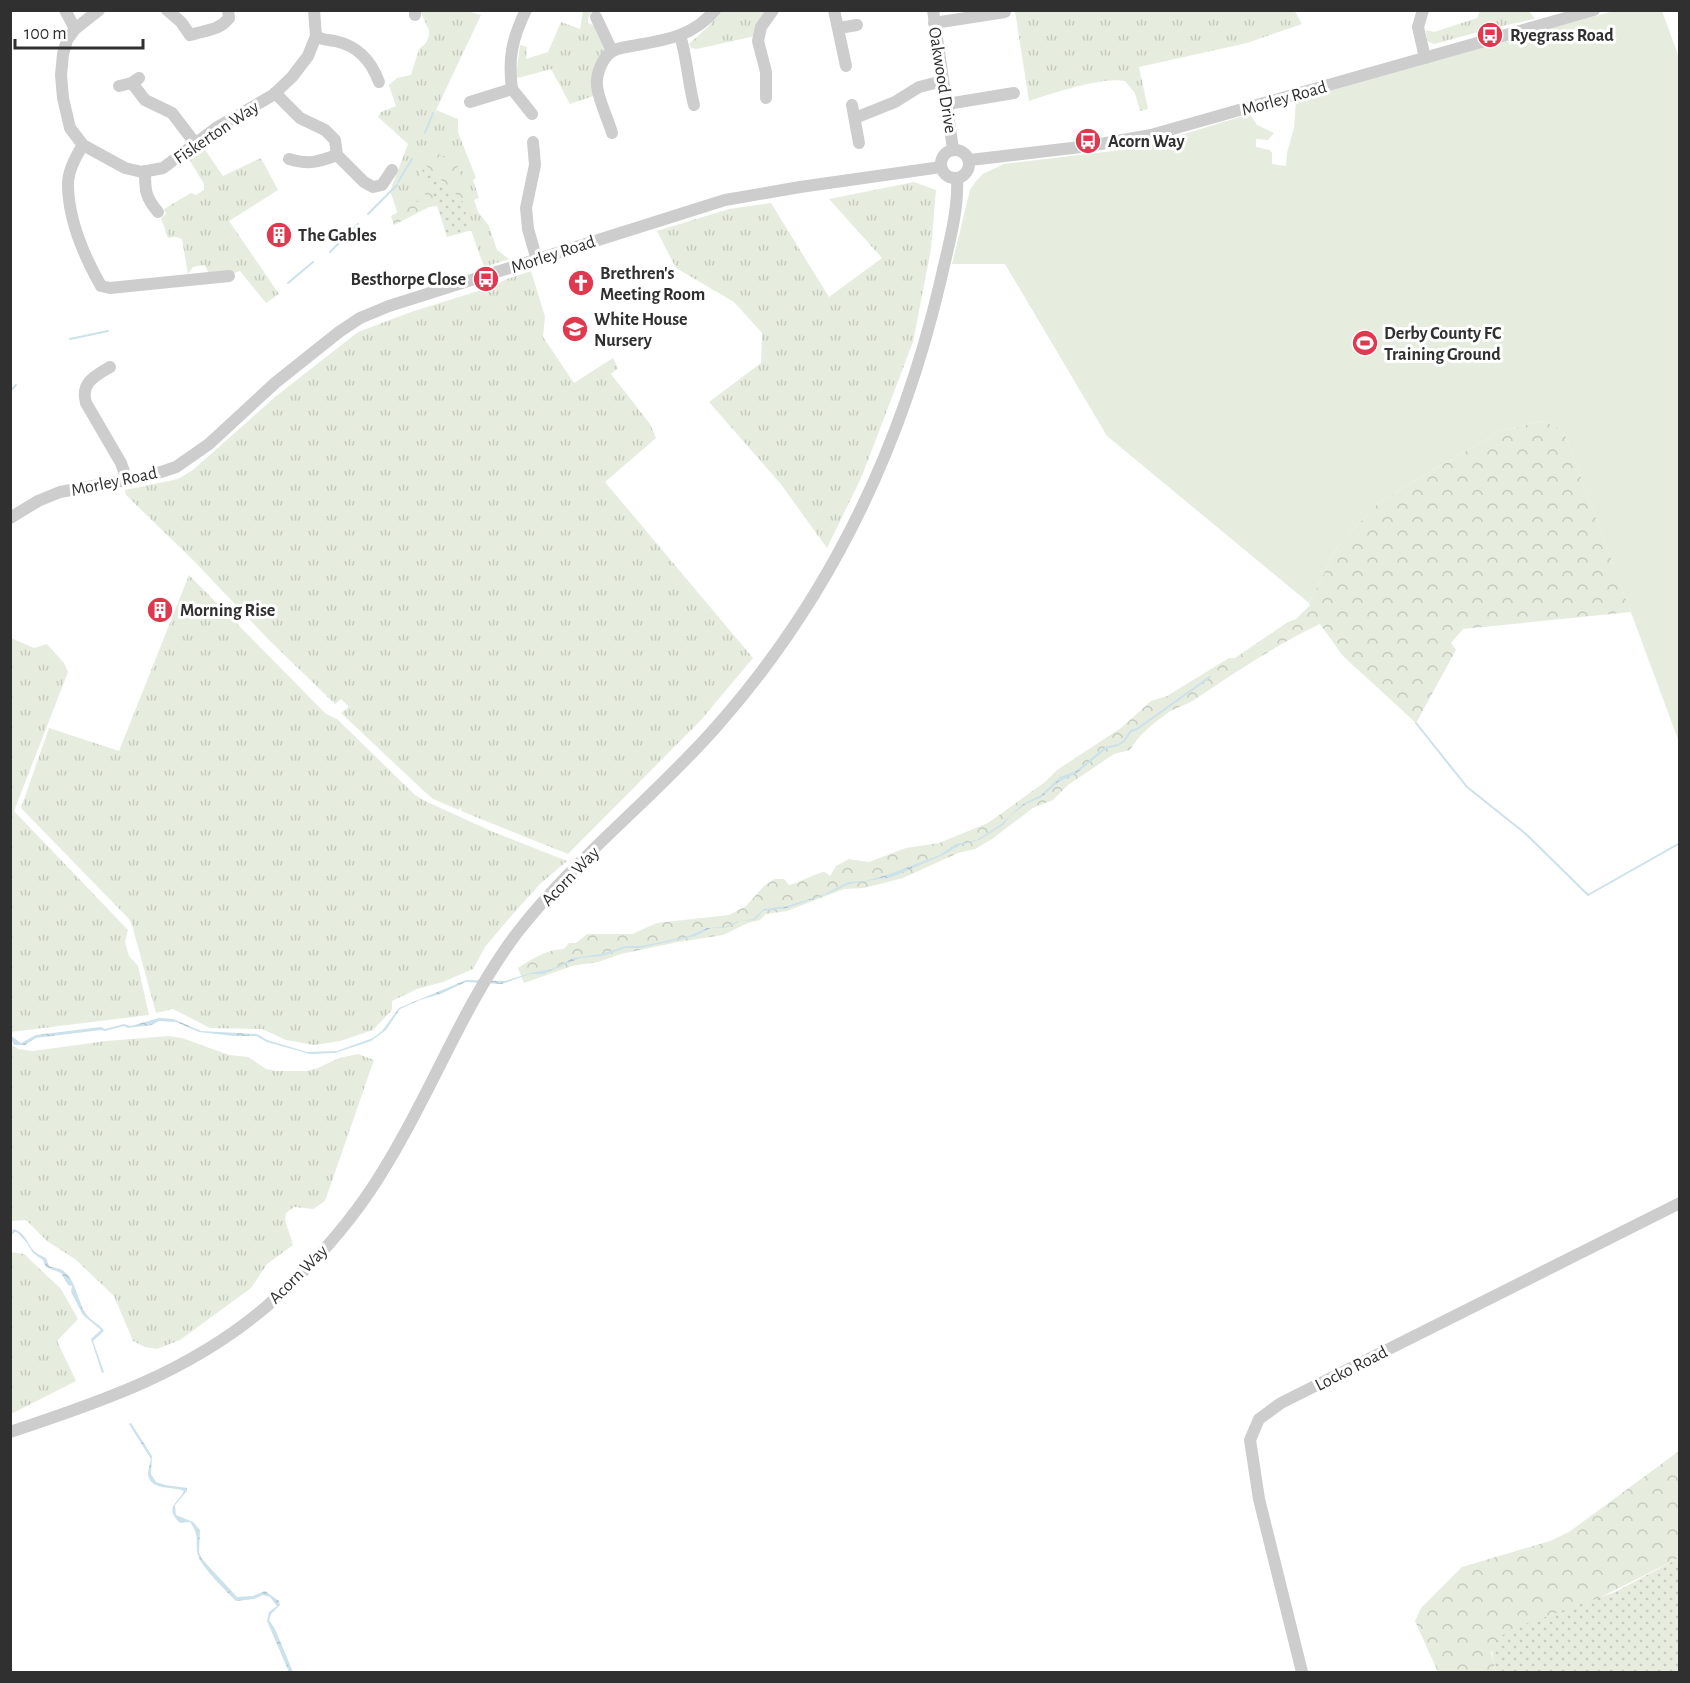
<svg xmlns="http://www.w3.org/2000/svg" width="1690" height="1683" font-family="'Alegreya Sans',sans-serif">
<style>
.grass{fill:url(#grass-tufts)}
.forest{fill:url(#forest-crowns)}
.park{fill:url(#park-dots)}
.pitch{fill:#e6ecde}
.water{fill:url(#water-ripples)}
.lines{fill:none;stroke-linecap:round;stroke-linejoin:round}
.stream{stroke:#cbe1eb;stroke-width:2}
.minor{stroke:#cdcdcd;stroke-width:12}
.labels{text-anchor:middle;stroke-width:6;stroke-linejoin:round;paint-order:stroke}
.poi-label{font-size:18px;font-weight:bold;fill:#303030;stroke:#fff;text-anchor:start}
.street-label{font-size:18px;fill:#303030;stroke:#fff}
</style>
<defs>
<pattern id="grass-tufts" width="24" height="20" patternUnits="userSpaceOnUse" patternTransform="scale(1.5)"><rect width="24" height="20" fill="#e6ecde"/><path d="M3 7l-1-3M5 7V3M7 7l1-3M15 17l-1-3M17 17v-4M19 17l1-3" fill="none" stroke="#c6cbbf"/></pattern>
<pattern id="forest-crowns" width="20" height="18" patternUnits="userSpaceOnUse" patternTransform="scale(1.5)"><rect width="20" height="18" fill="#e6ecde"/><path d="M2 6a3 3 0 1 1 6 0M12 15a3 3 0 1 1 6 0" fill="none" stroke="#c6cbbf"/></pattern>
<pattern id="park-dots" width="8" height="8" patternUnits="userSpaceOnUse" patternTransform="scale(1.5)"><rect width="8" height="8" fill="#e6ecde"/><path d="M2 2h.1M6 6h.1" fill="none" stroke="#c6cbbf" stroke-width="1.8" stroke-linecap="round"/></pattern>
<pattern id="water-ripples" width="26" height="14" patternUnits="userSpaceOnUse" patternTransform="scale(1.5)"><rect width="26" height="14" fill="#cbe1eb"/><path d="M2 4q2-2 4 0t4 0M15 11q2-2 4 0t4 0" fill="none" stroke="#afc1ca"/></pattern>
</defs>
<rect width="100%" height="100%" fill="#fff"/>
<g class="grass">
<path d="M 1294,10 L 1302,24 L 1247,43 L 1139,67 L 1148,109 L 1140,111 L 1135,93 L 1125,81 C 1101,77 1054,93 1029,101 L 1015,11 Z"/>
<path d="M 420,11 L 467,11 L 481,15 L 436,110 L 458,119 L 458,132 L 476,178 L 473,180 L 479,198 L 474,200 L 478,212 L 489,226 L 497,250 L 509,259 L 484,267 L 460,199 L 417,158 L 435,199 L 399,217 L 390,191 L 408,144 L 378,117 L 381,112 L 396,106 L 389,85 L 397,78 L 411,75 L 419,49 L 426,43 L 429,36 L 429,30 Z"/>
<path d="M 583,11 L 592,11 L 588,18 L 588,23 L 595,26 L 608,50 L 596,95 L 570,104 L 551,69 L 518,78 L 516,75 L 520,45 L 527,47 L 526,59 L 548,52 L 561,22 L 580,29 Z"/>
<path d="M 721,11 L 767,11 L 755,36 L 697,49 L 691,48 L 689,44 L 709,26 Z"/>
<path d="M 1480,11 L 1529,11 L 1535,19 L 1493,28 L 1434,44 L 1427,41 L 1426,30 L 1434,32 L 1477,18 Z"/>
<path d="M 201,144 L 223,176 L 261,158 L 278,190 L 229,221 L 279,294 L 266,303 L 240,271 L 231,274 L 208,272 L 205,265 L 193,267 L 188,274 L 182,239 L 175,237 L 168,238 L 161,218 L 166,214 L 164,209 L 191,193 L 196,195 L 204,190 L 204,184 L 187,156 Z"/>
<path d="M 914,182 L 936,190 L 931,249 L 913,342 L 862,476 L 827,548 L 780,483 L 709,402 L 761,363 L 762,333 L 734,302 L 676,268 L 657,231 L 729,209 L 771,203 L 829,297 L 882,258 L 829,199 Z"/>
<path d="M 531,271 L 545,317 L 543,337 L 574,383 L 613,358 L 618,368 L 611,374 L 650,424 L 656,438 L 605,482 L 753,658 L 701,720 L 568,854 L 461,811 L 461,807 L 459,810 L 433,799 L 426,793 L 341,713 L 349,707 L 341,699 L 335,704 L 268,639 L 194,561 L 126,495 L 125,490 L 178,479 L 193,470 L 275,397 L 358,332 L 411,312 L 491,287 L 507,279 Z"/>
<path d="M 189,575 L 326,714 L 337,719 L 415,795 L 425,801 L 491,831 L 567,861 L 540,884 L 512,915 L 485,947 L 473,969 L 443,982 L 417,989 L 392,1001 L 392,1010 L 373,1030 L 340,1041 L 314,1045 L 286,1040 L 262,1029 L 210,1028 L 173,1009 L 156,1013 L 132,925 L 129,919 L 21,808 L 49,728 L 119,751 Z"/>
<path d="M 11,638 L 34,648 L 47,644 L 64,663 L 68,672 L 14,811 L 128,930 L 125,942 L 129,956 L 138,966 L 149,1015 L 11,1032 Z"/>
<path d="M 169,1036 L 182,1038 L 229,1055 L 248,1057 L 266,1069 L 276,1071 L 308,1071 L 318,1068 L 339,1058 L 358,1054 L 374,1060 L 325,1201 L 313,1209 L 294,1207 L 286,1213 L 285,1220 L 293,1245 L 267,1264 L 251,1288 L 180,1340 L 157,1349 L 145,1347 L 133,1341 L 114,1296 L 75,1259 L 47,1241 L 26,1220 L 11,1221 L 11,1044 L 18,1049 L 33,1051 L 106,1041 Z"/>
<path d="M 11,1252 L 24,1254 L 61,1289 L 78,1319 L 57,1341 L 76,1381 L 11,1414 Z"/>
</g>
<g class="forest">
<path d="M 436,153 L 457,165 L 468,193 L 453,204 L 429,207 L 394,225 L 391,216 L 426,197 L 419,172 L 421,159 Z"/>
<path d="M 1542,421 L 1563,429 L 1631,612 L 1463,629 L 1451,643 L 1456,650 L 1416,723 L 1343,656 L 1320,624 C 1276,645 1234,673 1194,700 C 1186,705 1177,707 1169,712 C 1155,722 1138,735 1130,750 L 1114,754 L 1068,785 L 1053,800 L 1033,808 L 992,839 L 975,849 L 958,853 L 903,878 L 864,888 L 844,889 L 787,911 L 766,914 L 760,920 L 748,923 L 723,935 L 678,942 L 621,954 L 598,962 L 572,966 L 524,983 L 518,968 C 532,959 547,949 564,949 L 569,943 L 576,943 L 587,934 L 632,934 L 657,923 L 729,915 L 746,906 L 765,885 L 775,879 L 784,879 L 789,885 C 802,882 812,874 825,872 L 830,876 L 836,866 L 849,859 L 869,862 L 906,848 L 939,843 L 988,823 L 1045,782 L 1057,770 L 1121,728 L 1151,701 L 1167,696 L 1229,658 L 1235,658 L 1288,622 L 1296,619 L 1310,605 L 1309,603 L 1337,547 L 1379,502 L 1500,431 Z"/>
<path d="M 1679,1451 L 1679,1558 L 1491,1652 L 1496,1672 L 1438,1672 L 1415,1621 L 1421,1608 L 1462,1567 L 1550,1541 L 1569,1532 Z"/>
</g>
<g class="park">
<path d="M 416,156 L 460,198 L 472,230 L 447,237 L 435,199 Z"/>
<path d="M 1679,1558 L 1679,1672 L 1496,1672 C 1490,1650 1490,1645 1509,1630 L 1615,1592 Z"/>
</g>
<path class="pitch" d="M 1614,11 L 1662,11 L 1680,60 L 1679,742 L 1563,429 L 1542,421 L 1500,431 L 1379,502 L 1337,547 L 1309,603 L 1107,436 L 1005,264 L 952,264 L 970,190 L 976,181 L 983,174 L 1004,164 L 1138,148 L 1250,114 L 1257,125 L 1274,133 L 1268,140 L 1256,139 L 1256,147 L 1270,150 L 1272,153 L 1272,164 L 1286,166 L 1287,153 L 1294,128 L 1296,101 L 1469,50 Z"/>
<g class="water">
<path d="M 1105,747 L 1106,749 L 1077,773 L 1058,782 L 1042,797 L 1026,804 L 1010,816 L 1003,825 L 979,840 L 960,845 L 943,855 L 892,877 L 849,884 L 830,893 L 787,908 L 763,911 L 755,920 L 742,921 L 753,919 L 764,909 L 787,906 L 825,894 L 848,882 L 865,881 L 890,874 L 940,855 L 956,844 L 977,840 L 1000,825 L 1023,804 L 1041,795 L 1060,777 L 1076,771 Z"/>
<path d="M 738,921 L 739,922 L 725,928 L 711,928 L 695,936 L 640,948 L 626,948 L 602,956 L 580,958 L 543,974 L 530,974 L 502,984 L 466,982 L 440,994 L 420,1000 L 400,1009 L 386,1030 L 371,1041 L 335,1053 L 310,1054 L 267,1042 L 256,1036 L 234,1036 L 199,1032 L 176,1022 L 159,1021 L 152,1025 L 128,1028 L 124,1026 L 105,1031 L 101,1030 L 36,1038 L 25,1045 L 14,1045 L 11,1039 L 10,1035 L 21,1043 L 36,1035 L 101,1027 L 105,1029 L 124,1024 L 131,1026 L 159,1018 L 173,1019 L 201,1031 L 257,1034 L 267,1040 L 307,1052 L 337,1051 L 373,1038 L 382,1031 L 399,1008 L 466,980 L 505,981 L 531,973 L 552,969 L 573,958 L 601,954 L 626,946 L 642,946 L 689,936 L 707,928 L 726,927 Z"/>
<path d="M 13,1229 C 24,1231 27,1242 33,1250 C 37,1254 42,1256 46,1258 L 49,1266 C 53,1268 59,1268 62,1270 C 77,1280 77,1302 87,1315 C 92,1322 100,1324 104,1331 L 93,1341 L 104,1372 L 102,1373 L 91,1339 L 101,1330 L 83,1315 L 71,1292 L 72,1286 L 68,1285 L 61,1273 L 46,1267 L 43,1260 L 33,1253 L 27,1243 L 18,1233 L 15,1232 L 11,1235 Z"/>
<path d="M 131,1423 L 152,1456 L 151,1474 L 156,1482 L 165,1485 L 187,1488 L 187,1491 L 175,1505 L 176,1515 L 193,1522 L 200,1530 L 199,1552 L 202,1559 L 237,1597 L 253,1596 L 265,1591 L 279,1601 L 280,1605 L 271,1614 L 269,1620 L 275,1629 L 293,1672 L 289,1672 L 267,1621 L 269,1612 L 277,1606 L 270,1597 L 263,1595 L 254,1599 L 236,1601 C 227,1592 203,1568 199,1558 C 193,1543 202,1539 190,1522 L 180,1523 C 164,1507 177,1504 184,1491 C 173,1486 151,1491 148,1475 C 148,1470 150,1463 151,1459 L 129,1424 Z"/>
</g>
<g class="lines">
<g class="stream">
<path d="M 425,133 L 433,113"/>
<path d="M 398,182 L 412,159"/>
<path d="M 368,214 L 397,185"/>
<path d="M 330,252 L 358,224"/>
<path d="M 288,283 L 313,262"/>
<path d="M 70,339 L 108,331"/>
<path d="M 10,391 L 16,385"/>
<path d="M 1416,723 L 1467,787 L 1526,834 L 1588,895 L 1680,843"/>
<path d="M 1105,748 L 1118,745 L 1124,741 L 1131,731 L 1137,729 L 1210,677"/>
</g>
<g class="minor">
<path d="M 65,10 L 75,29"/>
<path d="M 99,10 L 75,29 L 67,40 L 63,54 L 61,75 L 63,98 L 70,128 L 83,145 L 125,168 L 142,172 L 163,168 L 216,128 L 273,95 L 292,77 L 308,56 L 316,36 L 314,10"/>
<path d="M 167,10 L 181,22 L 190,35 C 205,30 219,31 229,18 L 228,10"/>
<path d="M 415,10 L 415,15"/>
<path d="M 834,10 L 846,66"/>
<path d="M 933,10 L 953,149"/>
<path d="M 1423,10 L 1418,27 L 1425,58"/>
<path d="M 596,17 L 612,51"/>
<path d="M 934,23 L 1005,12"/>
<path d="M 839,28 L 857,25"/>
<path d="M 680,35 C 687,58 688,82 694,105"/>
<path d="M 316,36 C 322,40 328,40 335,41 C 358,46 371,60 379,82"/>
<path d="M 132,83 L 145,100 L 172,113 L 195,143"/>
<path d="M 119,86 L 132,83 L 139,78"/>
<path d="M 512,89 L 532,114"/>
<path d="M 275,93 L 300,118 L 325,130 L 335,140 L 337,155 L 364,182 L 373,187 L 382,185 L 392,170"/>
<path d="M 766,98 L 766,72 L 758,41 L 761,27 L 773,10"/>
<path d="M 470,102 L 512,89 C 508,58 512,39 526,10"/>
<path d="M 947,104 L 1014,93"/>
<path d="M 852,105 L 859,143"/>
<path d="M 855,118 L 895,102 L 919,87 L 943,81"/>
<path d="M 612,133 C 609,122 597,96 597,85 C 596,74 602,59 611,52 C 618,47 629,47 637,45 C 667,40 695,35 715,10"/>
<path d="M 533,142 L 535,165 L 526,208 L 528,229 L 537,260"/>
<path d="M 83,145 C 76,156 68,170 68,184 C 68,220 84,256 101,286 L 110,288 L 229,276"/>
<circle cx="955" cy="164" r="14"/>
<path d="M 289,159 C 309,165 318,162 337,155"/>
<path d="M 970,160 L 1089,146 L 1151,135 L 1594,10"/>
<path d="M 145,171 C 145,190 145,197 158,212"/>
<path d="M 110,367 C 95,376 80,383 86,403 L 121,463 L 127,480"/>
<path d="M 10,518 L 38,501 L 60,492 L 149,476 L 176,467 L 209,444 L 275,383 L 339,332 L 360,318 L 389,306 L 725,200 L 800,187 L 941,167"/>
<path d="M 10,1432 C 104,1401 191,1371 267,1306 C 312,1266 353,1221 384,1169 C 432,1092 462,1006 517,933 C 576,857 654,798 717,726 C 830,598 901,449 940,283 C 947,251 959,211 957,178"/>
<path d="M 1302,1672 L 1259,1499 L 1250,1440 L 1259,1419 L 1281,1403 L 1680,1203"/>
</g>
</g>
<defs>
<g id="bus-disc" transform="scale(1.35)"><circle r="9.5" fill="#df394f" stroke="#fff"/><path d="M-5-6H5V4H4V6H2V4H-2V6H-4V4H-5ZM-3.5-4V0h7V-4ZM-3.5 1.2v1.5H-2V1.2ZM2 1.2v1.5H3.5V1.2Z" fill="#fff"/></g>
<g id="building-disc" transform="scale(1.35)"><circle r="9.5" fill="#df394f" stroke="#fff"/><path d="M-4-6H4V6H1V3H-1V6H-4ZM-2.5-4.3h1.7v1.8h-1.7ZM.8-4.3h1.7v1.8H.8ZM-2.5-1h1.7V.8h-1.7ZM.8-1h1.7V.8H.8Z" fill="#fff"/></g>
<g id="church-disc" transform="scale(1.35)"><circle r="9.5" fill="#df394f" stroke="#fff"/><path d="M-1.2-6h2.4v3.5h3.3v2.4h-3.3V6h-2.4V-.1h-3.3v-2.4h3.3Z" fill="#fff"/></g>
<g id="school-disc" transform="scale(1.35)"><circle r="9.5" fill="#df394f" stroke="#fff"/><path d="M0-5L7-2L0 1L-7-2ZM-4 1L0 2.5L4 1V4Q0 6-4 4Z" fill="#fff"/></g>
<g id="stadium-disc" transform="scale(1.35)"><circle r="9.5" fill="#df394f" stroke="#fff"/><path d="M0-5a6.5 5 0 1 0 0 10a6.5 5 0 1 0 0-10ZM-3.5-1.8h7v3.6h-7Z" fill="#fff"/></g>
</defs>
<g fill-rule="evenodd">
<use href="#bus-disc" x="1490" y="35"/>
<use href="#bus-disc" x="1088" y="141"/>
<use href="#building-disc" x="279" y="235"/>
<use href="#bus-disc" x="486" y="279"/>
<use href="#church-disc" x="581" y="283"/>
<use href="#school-disc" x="575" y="329"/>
<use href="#stadium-disc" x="1365" y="343"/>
<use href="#building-disc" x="160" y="610"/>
</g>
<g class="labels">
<g class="poi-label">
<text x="1510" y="41">Ryegrass Road</text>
<text x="1108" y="147">Acorn Way</text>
<text x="298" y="241">The Gables</text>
<text x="600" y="279">Brethren's<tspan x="600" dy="21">Meeting Room</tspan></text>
<text x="466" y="285" text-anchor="end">Besthorpe Close</text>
<text x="594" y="325">White House<tspan x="594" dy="21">Nursery</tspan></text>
<text x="1384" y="339">Derby County FC<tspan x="1384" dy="21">Training Ground</tspan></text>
<text x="180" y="616">Morning Rise</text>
</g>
<g class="street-label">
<text transform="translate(943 80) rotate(81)" y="6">Oakwood Drive</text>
<text transform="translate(1284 98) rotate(-16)" y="6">Morley Road</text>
<text transform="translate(216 132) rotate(-34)" y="6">Fiskerton Way</text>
<text transform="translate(553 254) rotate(-18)" y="6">Morley Road</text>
<text transform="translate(114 481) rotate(-12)" y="6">Morley Road</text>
<text transform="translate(570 876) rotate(-46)" y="6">Acorn Way</text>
<text transform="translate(298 1274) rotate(-45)" y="6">Acorn Way</text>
<text transform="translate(1351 1368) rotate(-27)" y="6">Locko Road</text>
</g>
</g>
<rect width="1690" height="1683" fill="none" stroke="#303030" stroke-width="24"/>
<path d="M15 39v9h128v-9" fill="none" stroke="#303030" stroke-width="3"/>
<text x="24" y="39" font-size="18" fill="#303030" stroke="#ffffff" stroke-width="4.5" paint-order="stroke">100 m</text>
</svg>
